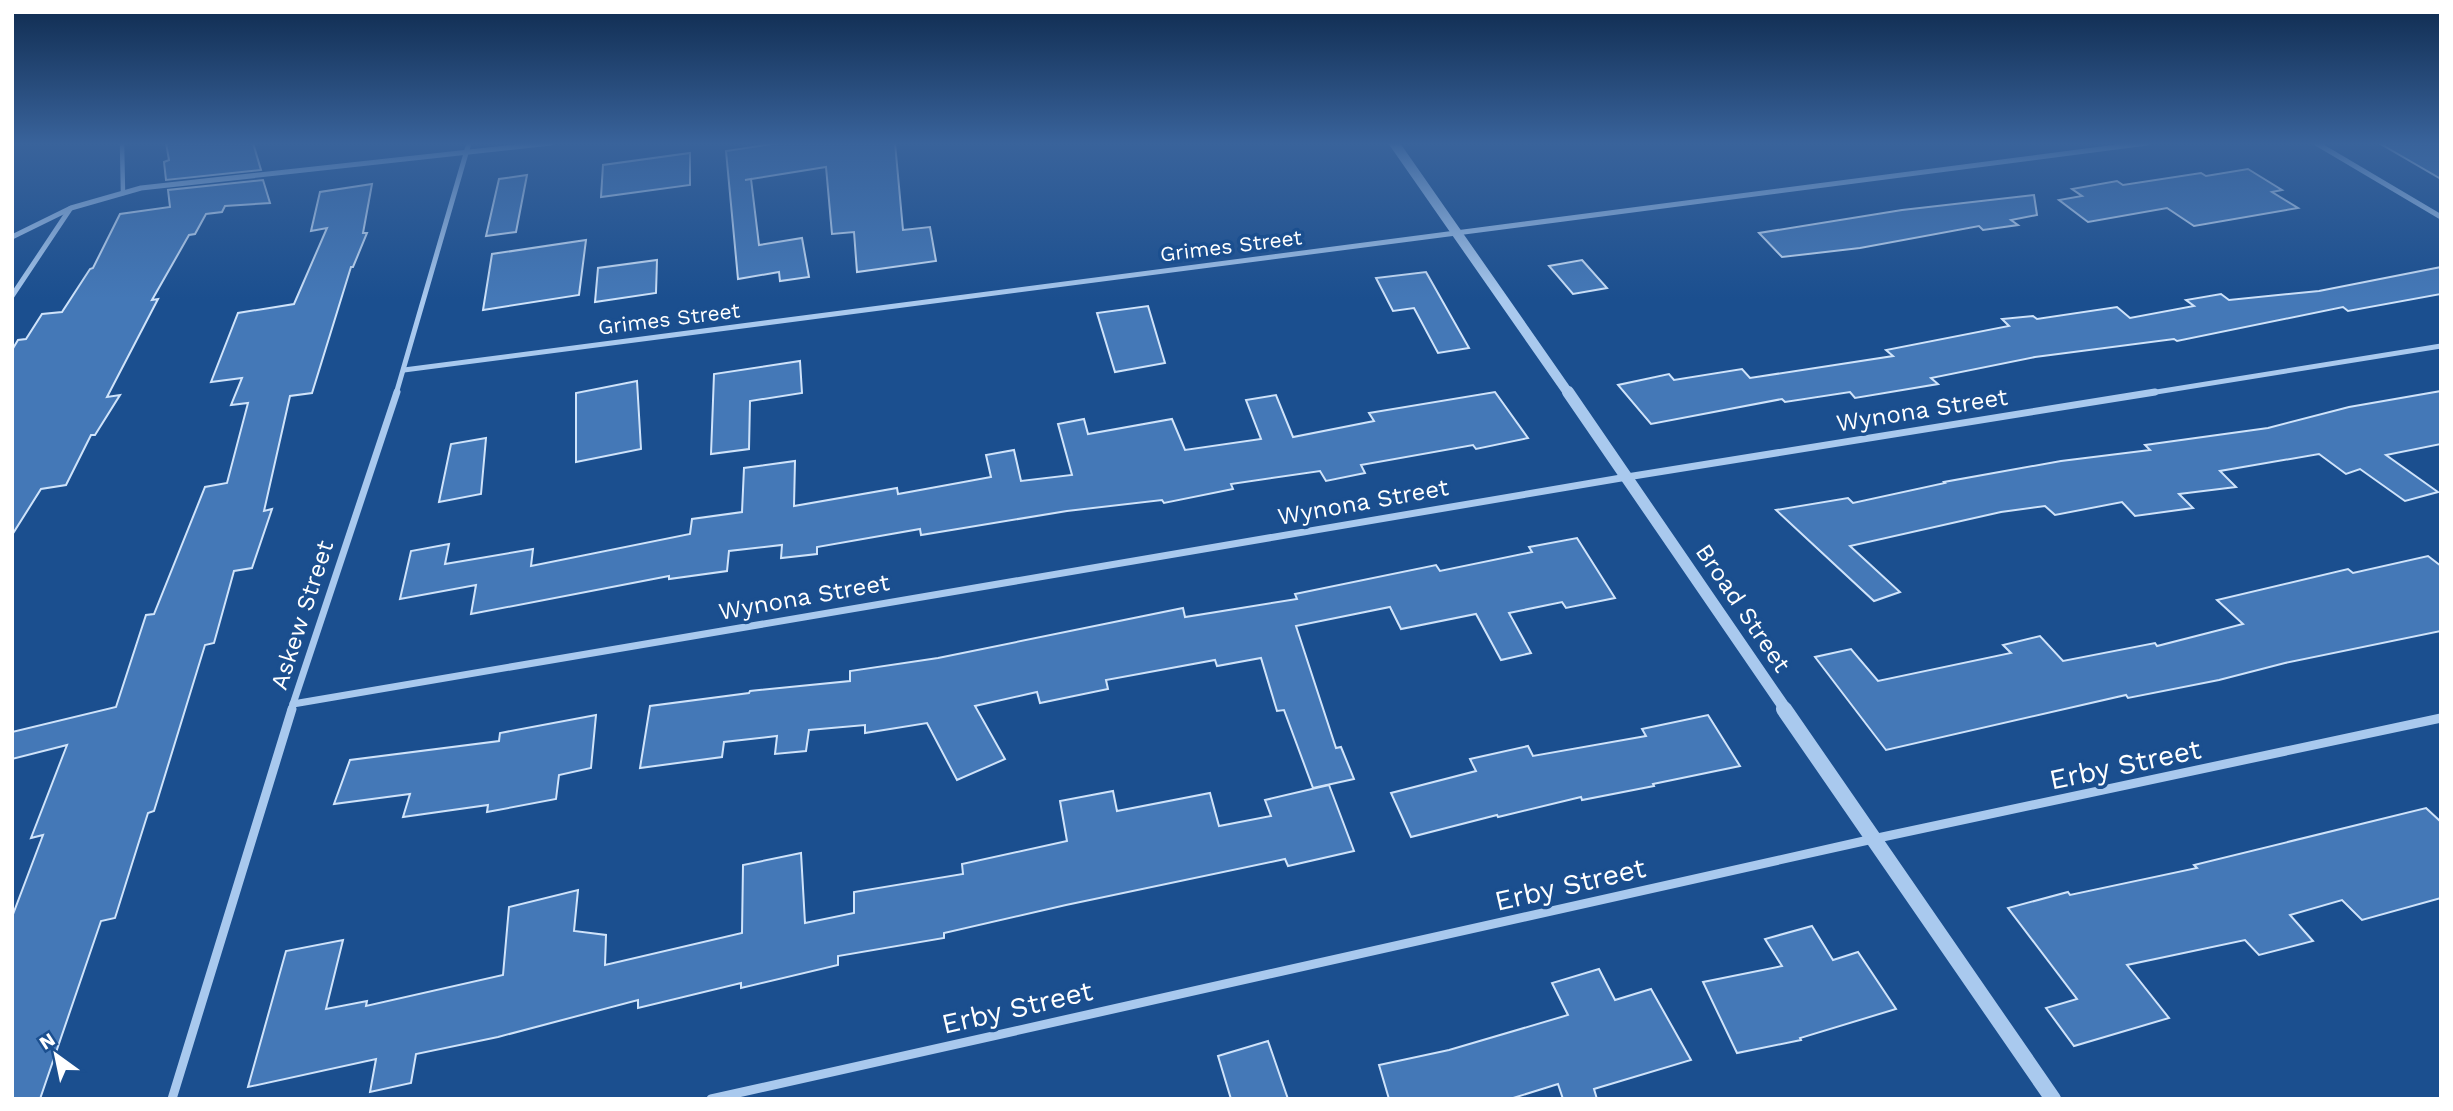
<svg xmlns="http://www.w3.org/2000/svg" width="2453" height="1111" font-family="'Work Sans',sans-serif">
<style>
.building{fill:#4478b7;stroke:#cfe3fa;stroke-width:2}
.lines{fill:none;stroke-linecap:round;stroke-linejoin:round}
.service{stroke:#a9c9ee;stroke-width:4.5}
.minor-far2{stroke:#a9c9ee;stroke-width:5}
.minor-far1{stroke:#a9c9ee;stroke-width:7}
.minor{stroke:#a9c9ee;stroke-width:9}
.tertiary-far2{stroke:#a9c9ee;stroke-width:10}
.tertiary-far1{stroke:#a9c9ee;stroke-width:12}
.tertiary{stroke:#a9c9ee;stroke-width:16}
.labels{text-anchor:middle;stroke-width:7;stroke-linejoin:round;paint-order:stroke}
.far-street-label{font-size:21px;fill:#fff;stroke:#1b4f8f}
.street-label{font-size:24px;fill:#fff;stroke:#1b4f8f}
.near-street-label{font-size:28px;fill:#fff;stroke:#1b4f8f}
</style>
<rect width="100%" height="100%" fill="#1b4f8f"/>
<g class="building">
<path d="M 166,143 L 253,143 L 261,170 L 166,180 L 164,162 L 169,160 Z"/>
<path d="M 778,143 L 895,143 L 903,230 L 930,227 L 936,261 L 857,272 L 854,232 L 832,234 L 826,167 L 745,180 L 751,179 L 759,245 L 802,238 L 809,277 L 780,281 L 779,272 L 738,279 L 726,151 Z"/>
<path d="M 2379,143 L 2441,143 L 2441,179 Z"/>
<path d="M 690,153 L 690,185 L 601,197 L 603,165 Z"/>
<path d="M 2248,169 L 2282,190 L 2272,192 L 2298,208 L 2194,226 L 2167,208 L 2088,222 L 2059,200 L 2082,196 L 2072,189 L 2117,181 L 2123,185 L 2201,173 L 2206,176 Z"/>
<path d="M 527,175 L 516,232 L 486,236 L 499,179 Z"/>
<path d="M 263,180 L 270,203 L 225,206 L 222,212 L 206,214 L 195,234 L 189,235 L 152,300 L 158,299 L 107,397 L 120,395 L 95,435 L 91,435 L 66,485 L 41,489 L 12,535 L 12,350 L 18,340 L 26,339 L 42,314 L 62,312 L 90,269 L 93,268 L 120,214 L 170,207 L 168,190 Z"/>
<path d="M 372,184 L 363,233 L 367,233 L 353,267 L 351,267 L 312,393 L 290,396 L 264,511 L 272,509 L 252,568 L 234,571 L 214,643 L 205,645 L 154,811 L 148,813 L 115,918 L 101,921 L 40,1099 L 12,1099 L 12,917 L 43,835 L 31,838 L 67,745 L 12,759 L 12,732 L 116,707 L 146,615 L 154,614 L 205,487 L 227,483 L 248,403 L 231,405 L 242,378 L 211,382 L 238,313 L 294,304 L 327,228 L 311,231 L 320,192 Z"/>
<path d="M 2034,195 L 2037,215 L 2011,220 L 2018,225 L 1983,230 L 1979,226 L 1860,248 L 1782,257 L 1759,233 L 1902,210 Z"/>
<path d="M 586,240 L 579,295 L 483,310 L 492,254 Z"/>
<path d="M 657,260 L 656,293 L 595,302 L 598,268 Z"/>
<path d="M 1582,260 L 1607,288 L 1573,294 L 1549,266 Z"/>
<path d="M 2441,267 L 2441,294 L 2348,311 L 2343,307 L 2177,341 L 2174,339 L 2035,357 L 1931,378 L 1938,384 L 1855,398 L 1850,392 L 1785,402 L 1782,399 L 1651,424 L 1618,385 L 1669,374 L 1674,380 L 1742,369 L 1750,378 L 1893,356 L 1886,350 L 2009,326 L 2002,319 L 2033,316 L 2037,319 L 2117,307 L 2130,318 L 2194,306 L 2186,300 L 2221,294 L 2229,300 L 2319,291 Z"/>
<path d="M 1426,272 L 1469,348 L 1438,353 L 1414,308 L 1393,311 L 1376,278 Z"/>
<path d="M 1148,306 L 1165,363 L 1115,372 L 1097,313 Z"/>
<path d="M 800,361 L 802,393 L 750,401 L 749,449 L 711,454 L 714,374 Z"/>
<path d="M 637,381 L 641,449 L 576,462 L 576,393 Z"/>
<path d="M 2441,391 L 2441,444 L 2386,455 L 2438,492 L 2405,501 L 2360,469 L 2346,474 L 2319,454 L 2220,471 L 2236,487 L 2179,494 L 2193,508 L 2135,516 L 2122,502 L 2055,515 L 2045,506 L 2001,512 L 1850,546 L 1900,592 L 1874,601 L 1776,510 L 1848,498 L 1853,503 L 1945,483 L 1944,482 L 2061,461 L 2150,450 L 2145,445 L 2268,428 L 2349,407 Z"/>
<path d="M 1495,392 L 1528,438 L 1476,449 L 1473,445 L 1361,465 L 1365,473 L 1326,481 L 1320,471 L 1231,484 L 1233,489 L 1164,503 L 1162,500 L 1067,511 L 921,535 L 920,529 L 817,547 L 817,554 L 781,558 L 782,545 L 729,551 L 727,571 L 669,579 L 669,576 L 471,614 L 476,585 L 400,599 L 411,551 L 449,544 L 445,564 L 533,549 L 531,566 L 690,534 L 692,519 L 742,512 L 744,468 L 795,461 L 794,506 L 897,488 L 898,494 L 991,477 L 986,455 L 1014,450 L 1021,481 L 1072,475 L 1058,424 L 1084,419 L 1088,434 L 1172,419 L 1185,450 L 1261,439 L 1246,400 L 1276,395 L 1293,437 L 1374,421 L 1369,413 Z"/>
<path d="M 486,438 L 481,494 L 439,502 L 451,444 Z"/>
<path d="M 1577,538 L 1615,598 L 1566,608 L 1562,602 L 1509,613 L 1531,653 L 1501,660 L 1476,614 L 1401,629 L 1390,607 L 1296,626 L 1336,748 L 1341,747 L 1354,779 L 1313,788 L 1284,710 L 1277,711 L 1261,658 L 1217,666 L 1215,660 L 1106,680 L 1108,689 L 1040,703 L 1037,692 L 975,706 L 1005,759 L 957,780 L 927,723 L 865,733 L 865,725 L 809,730 L 806,751 L 775,754 L 777,736 L 724,742 L 722,757 L 640,768 L 650,706 L 749,693 L 750,691 L 850,681 L 850,671 L 938,658 L 1183,608 L 1185,617 L 1297,599 L 1295,594 L 1436,565 L 1440,571 L 1532,552 L 1529,547 Z"/>
<path d="M 2428,556 L 2441,566 L 2441,631 L 2285,663 L 2219,680 L 2128,698 L 2126,695 L 1886,750 L 1815,657 L 1851,649 L 1878,681 L 2011,653 L 2003,645 L 2040,636 L 2063,661 L 2155,643 L 2157,646 L 2243,624 L 2217,600 L 2348,569 L 2353,573 Z"/>
<path d="M 596,715 L 591,768 L 559,775 L 556,799 L 487,812 L 488,805 L 403,817 L 410,794 L 334,804 L 350,760 L 499,741 L 500,733 Z"/>
<path d="M 1708,715 L 1740,766 L 1653,784 L 1654,786 L 1582,800 L 1581,797 L 1498,817 L 1497,815 L 1411,837 L 1391,793 L 1476,771 L 1470,759 L 1528,746 L 1533,756 L 1646,736 L 1642,729 Z"/>
<path d="M 1329,785 L 1354,851 L 1288,866 L 1285,859 L 1066,905 L 944,933 L 944,938 L 838,956 L 838,965 L 741,988 L 741,983 L 638,1008 L 638,1000 L 498,1037 L 416,1054 L 411,1083 L 370,1092 L 376,1059 L 248,1087 L 286,951 L 343,940 L 326,1009 L 367,1001 L 366,1006 L 503,975 L 509,907 L 578,890 L 574,931 L 606,935 L 605,965 L 742,933 L 743,865 L 801,853 L 805,923 L 854,913 L 854,892 L 963,874 L 962,864 L 1067,841 L 1060,801 L 1113,791 L 1117,811 L 1210,793 L 1219,826 L 1271,816 L 1265,800 Z"/>
<path d="M 2426,808 L 2441,822 L 2441,898 L 2362,920 L 2342,900 L 2290,915 L 2313,941 L 2259,955 L 2245,940 L 2127,965 L 2169,1018 L 2074,1046 L 2046,1008 L 2077,999 L 2008,908 L 2068,892 L 2070,895 L 2197,868 L 2194,865 Z"/>
<path d="M 1812,926 L 1833,960 L 1858,952 L 1896,1009 L 1800,1038 L 1801,1040 L 1737,1053 L 1703,982 L 1782,966 L 1765,939 Z"/>
<path d="M 1599,969 L 1615,1000 L 1651,989 L 1691,1060 L 1594,1089 L 1597,1099 L 1563,1099 L 1558,1084 L 1510,1099 L 1389,1099 L 1379,1065 L 1449,1050 L 1568,1015 L 1552,983 Z"/>
<path d="M 1268,1041 L 1288,1099 L 1231,1099 L 1218,1056 Z"/>
</g>
<g class="lines">
<path class="service" d="M 122,143 L 123,193"/>
<g class="minor-far2">
<path d="M 2316,143 L 2441,217"/>
<path d="M 12,237 L 71,208 L 141,188 L 551,143"/>
<path d="M 12,296 L 70,209"/>
<path d="M 404,370 L 2147,143"/>
<path d="M 396,394 L 469,143"/>
<path d="M 2144,394 L 2441,346"/>
</g>
<g class="minor-far1">
<path d="M 293,704 L 1627,477 L 2155,392"/>
<path d="M 291,710 L 397,392"/>
</g>
<g class="minor">
<path d="M 172,1099 L 292,709"/>
<path d="M 711,1099 L 1873,839 L 2441,718"/>
</g>
<path class="tertiary-far2" d="M 1394,143 L 1569,394"/>
<path class="tertiary-far1" d="M 1568,392 L 1786,710"/>
<path class="tertiary" d="M 1784,709 L 2053,1099"/>
</g>
<linearGradient id="sky" x2="0" y2="1"><stop stop-color="#0f2b4f"/><stop offset="0.48" stop-color="#39639b"/><stop offset="1" stop-color="#39639b" stop-opacity="0"/></linearGradient>
<rect width="2453" height="299" fill="url(#sky)"/>
<g class="labels">
<g class="far-street-label">
<text transform="translate(1231 246) rotate(-7)" y="7">Grimes Street</text>
<text transform="translate(669 319) rotate(-7)" y="7">Grimes Street</text>
</g>
<g class="street-label">
<text transform="translate(1922 410) rotate(-9)" y="8">Wynona Street</text>
<text transform="translate(1363 502) rotate(-10)" y="8">Wynona Street</text>
<text transform="translate(804 597) rotate(-10)" y="8">Wynona Street</text>
<text transform="translate(1743 608) rotate(56)" y="8">Broad Street</text>
<text transform="translate(302 615) rotate(-72)" y="8">Askew Street</text>
</g>
<g class="near-street-label">
<text transform="translate(2125 764) rotate(-12)" y="10">Erby Street</text>
<text transform="translate(1570 884) rotate(-13)" y="10">Erby Street</text>
<text transform="translate(1017 1007) rotate(-13)" y="10">Erby Street</text>
</g>
</g>
<rect width="2453" height="1111" fill="none" stroke="#ffffff" stroke-width="28"/>
<g transform="translate(56 1055) rotate(327)" stroke="#1b4f8f" stroke-width="5" paint-order="stroke">
<path d="M0-5L12 26L0 18L-12 26Z" fill="#ffffff"/>
<text y="-10" font-size="19" font-weight="bold" text-anchor="middle" fill="#ffffff">N</text>
</g>
</svg>
